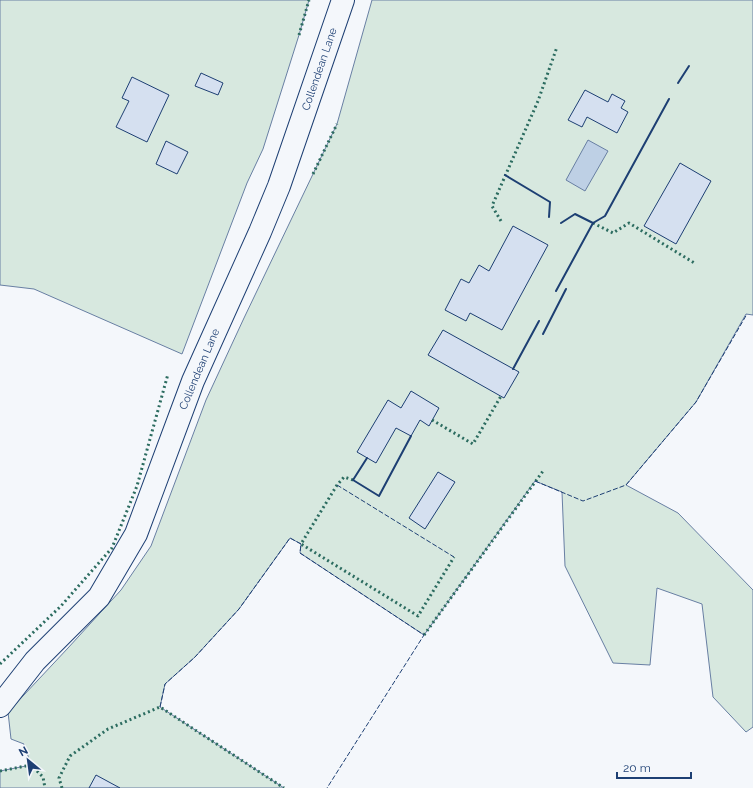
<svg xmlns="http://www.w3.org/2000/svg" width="753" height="788" font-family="Raleway,sans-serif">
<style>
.green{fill:#d7e8df;stroke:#687fa3}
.water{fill:#bed0e5;stroke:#687fa3}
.building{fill:#d5e0f0;stroke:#1d3f73}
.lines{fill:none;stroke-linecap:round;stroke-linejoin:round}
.secondary-casing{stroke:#1d3f73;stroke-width:24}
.secondary{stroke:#f4f7fb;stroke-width:22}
.hedge{stroke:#2c6c60;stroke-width:3;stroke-dasharray:2 3;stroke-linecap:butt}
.fence{stroke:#1d3f73;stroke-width:1;stroke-dasharray:5 2;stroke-linecap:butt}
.wall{stroke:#1d3f73;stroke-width:2}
.labels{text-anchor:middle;stroke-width:3;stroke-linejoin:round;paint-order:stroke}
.street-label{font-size:11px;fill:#1d3f73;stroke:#f4f7fb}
</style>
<rect width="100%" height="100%" fill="#f4f7fb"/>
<g class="green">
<path d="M 0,0 L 309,0 L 299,35 L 263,149 L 247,183 L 182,354 L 34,289 L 0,285 Z"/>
<path d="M 372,0 L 753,0 L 753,315 L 746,314 L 696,402 L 626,485 L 678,513 L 753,590 L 753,727 L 746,732 L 713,697 L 702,604 L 657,588 L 650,665 L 613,663 L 565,566 L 562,492 L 535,481 L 424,635 L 300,553 L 301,544 L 290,538 L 239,609 L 195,657 L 165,684 L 160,707 L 284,788 L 0,788 L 0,771 L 31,765 L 24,744 L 11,739 L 8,712 L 68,648 L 121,590 L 151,546 L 206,400 L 244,318 L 313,174 L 337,124 Z"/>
</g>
<path class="water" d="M 588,140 L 608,151 L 585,191 L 566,180 Z"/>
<g class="building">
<path d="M 201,73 L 223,83 L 218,95 L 195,86 Z"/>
<path d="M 132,77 L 169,95 L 147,142 L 116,127 L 129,101 L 122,98 Z"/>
<path d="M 585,90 L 608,102 L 612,94 L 625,101 L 621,108 L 628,112 L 617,133 L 587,117 L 582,127 L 568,120 Z"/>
<path d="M 166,141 L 188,152 L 177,174 L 156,164 Z"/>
<path d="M 680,163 L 711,181 L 676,244 L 644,226 Z"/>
<path d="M 513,226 L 548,245 L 502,330 L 470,313 L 466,321 L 445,310 L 461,279 L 469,283 L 479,265 L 489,271 Z"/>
<path d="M 443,330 L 519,372 L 504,398 L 428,355 Z"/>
<path d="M 411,391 L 439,408 L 429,426 L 420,420 L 411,436 L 396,428 L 376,463 L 357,452 L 388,400 L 401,408 Z"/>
<path d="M 438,472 L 455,482 L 425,529 L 409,518 Z"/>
<path d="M 96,775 L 120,788 L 89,788 Z"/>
</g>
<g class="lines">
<g class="secondary-casing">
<path id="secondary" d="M 0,706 L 35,661 L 99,597 L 136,534 L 193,381 L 260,232 L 279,186 L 343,0"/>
</g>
<use href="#secondary" class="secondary"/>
<g class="hedge">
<path d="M 299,35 L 309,0"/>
<path d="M 313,174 L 337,124"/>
<path d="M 501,221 L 492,206 L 538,101 L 557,47"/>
<path d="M 593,223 L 613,233 L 629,223 L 696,264"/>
<path d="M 432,420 L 473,444 L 501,396"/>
<path d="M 353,480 L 344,477 L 337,485 L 301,544 L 418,616 L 454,557"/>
<path d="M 424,635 L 543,471"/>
<path d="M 0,664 L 61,606 L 112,548 L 137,486 L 168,374"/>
<path d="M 0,771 L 31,765 L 43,777 L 45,788"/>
<path d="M 62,788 L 59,778 L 70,756 L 108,729 L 160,707 L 284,788"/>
</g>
<g class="fence">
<path d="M 535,481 L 583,501 L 626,485 L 696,402 L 747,314"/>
<path d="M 337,485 L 454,557"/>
<path d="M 160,707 L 165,684 L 195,657 L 239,609 L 290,538 L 301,544 L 300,553 L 424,635 L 327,788"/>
</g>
<g class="wall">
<path d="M 678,83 L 689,66"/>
<path d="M 505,175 L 550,202 L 549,217"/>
<path d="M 593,223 L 605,216 L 669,99"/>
<path d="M 556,291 L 593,223 L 575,214 L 561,223"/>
<path d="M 543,334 L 566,289"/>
<path d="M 513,369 L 539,321"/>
<path d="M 367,458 L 353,480 L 379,496 L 411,436"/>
</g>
</g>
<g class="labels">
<g class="street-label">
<text transform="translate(319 69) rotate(-71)" y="4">Collendean Lane</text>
<text transform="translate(199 369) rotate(-67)" y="4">Collendean Lane</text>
</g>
</g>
<g transform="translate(28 760) rotate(331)" stroke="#f4f7fb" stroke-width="3" paint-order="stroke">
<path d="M0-3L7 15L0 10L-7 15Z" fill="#1d3f73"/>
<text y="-6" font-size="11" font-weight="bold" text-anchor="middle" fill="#1d3f73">N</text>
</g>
<path d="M617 772v6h74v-6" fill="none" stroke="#1d3f73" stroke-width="2"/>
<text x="623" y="772" font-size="12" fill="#1d3f73" stroke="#f4f7fb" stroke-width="3" paint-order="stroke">20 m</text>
</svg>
